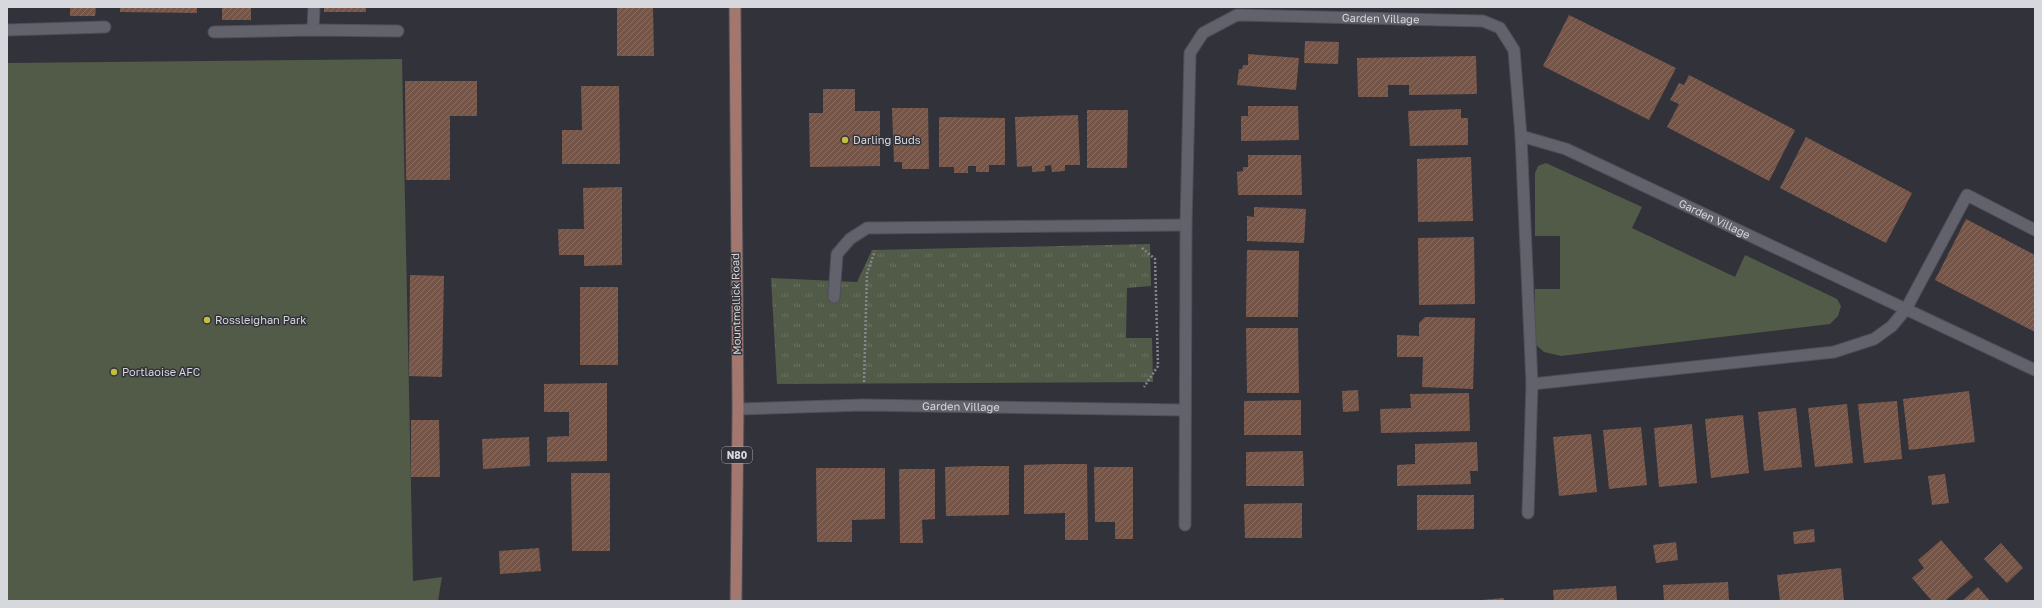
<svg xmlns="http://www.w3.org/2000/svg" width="2042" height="608" font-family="'Golos Text',sans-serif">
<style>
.green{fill:#525b48}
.park{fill:url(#park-tufts)}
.building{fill:url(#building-hatch)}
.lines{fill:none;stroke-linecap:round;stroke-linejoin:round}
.minor-casing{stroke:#4f4f56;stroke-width:13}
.primary-casing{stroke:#4f4f56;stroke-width:13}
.path{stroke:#86868d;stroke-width:2.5;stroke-dasharray:2 2;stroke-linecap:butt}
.minor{stroke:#61626b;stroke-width:11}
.primary{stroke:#a2776f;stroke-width:11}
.poi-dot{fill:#c1be40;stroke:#32323b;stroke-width:1.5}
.labels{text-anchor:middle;stroke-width:3;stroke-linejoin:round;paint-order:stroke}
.shield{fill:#32323b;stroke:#a6a6ac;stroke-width:1}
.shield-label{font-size:10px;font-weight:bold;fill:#d7d8dd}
.street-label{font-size:11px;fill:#d7d8dd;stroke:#32323b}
.poi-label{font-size:11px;fill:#d7d8dd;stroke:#32323b;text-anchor:start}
</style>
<defs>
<pattern id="park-tufts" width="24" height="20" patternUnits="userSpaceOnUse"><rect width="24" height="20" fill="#525b48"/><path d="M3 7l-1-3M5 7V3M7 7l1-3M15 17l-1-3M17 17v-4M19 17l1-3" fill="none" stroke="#6a7262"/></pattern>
<pattern id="building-hatch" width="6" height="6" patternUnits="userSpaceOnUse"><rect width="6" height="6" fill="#765549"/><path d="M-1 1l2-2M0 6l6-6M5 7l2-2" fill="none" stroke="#896d63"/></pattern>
</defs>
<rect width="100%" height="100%" fill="#32323b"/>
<g class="green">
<path d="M 402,59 L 413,581 L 442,577 L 438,601 L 7,601 L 7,63 Z"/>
<path d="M 1546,163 L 1642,207 L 1632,228 L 1735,277 L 1745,255 L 1837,299 L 1841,306 L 1838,316 L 1830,324 L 1561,356 L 1544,352 L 1535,344 L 1535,289 L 1560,289 L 1560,236 L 1535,236 L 1535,173 L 1538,166 Z"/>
</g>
<path class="park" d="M 1150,244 L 1151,286 L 1127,288 L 1126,338 L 1152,338 L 1153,382 L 777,384 L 771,278 L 857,282 L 872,250 Z"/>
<g class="building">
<path d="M 70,7 L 96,7 L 95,16 L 70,16 Z"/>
<path d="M 120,7 L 197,7 L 197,13 L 120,12 Z"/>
<rect x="222" y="7" width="29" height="13"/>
<rect x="324" y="7" width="42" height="5"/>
<path d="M 617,7 L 653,7 L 654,56 L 617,56 Z"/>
<path d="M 1569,15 L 1676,68 L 1649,120 L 1543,66 Z"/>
<path d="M 1305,41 L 1339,42 L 1338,64 L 1304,63 Z"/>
<path d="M 1248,54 L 1299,58 L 1296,90 L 1237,85 L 1239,69 L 1242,69 L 1243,65 L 1248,65 Z"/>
<path d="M 1476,56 L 1477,94 L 1409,95 L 1409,85 L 1388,85 L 1388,97 L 1358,97 L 1357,58 Z"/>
<path d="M 1689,75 L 1795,130 L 1769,181 L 1667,127 L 1679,104 L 1670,100 L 1679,83 L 1684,85 Z"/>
<path d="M 405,81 L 477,81 L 477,116 L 450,116 L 450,180 L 406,180 Z"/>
<path d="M 581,86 L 619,86 L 620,164 L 562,164 L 562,130 L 582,130 Z"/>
<path d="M 823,89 L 855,89 L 855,111 L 880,111 L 880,166 L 810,167 L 809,113 L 823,113 Z"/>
<path d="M 1248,106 L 1298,106 L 1299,140 L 1241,141 L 1241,116 L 1248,116 Z"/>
<path d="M 892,108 L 928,108 L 929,169 L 902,169 L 902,162 L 894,162 Z"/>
<path d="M 1461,109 L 1461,118 L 1468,118 L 1468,145 L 1410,146 L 1408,111 Z"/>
<path d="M 1087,110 L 1128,110 L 1127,168 L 1087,168 Z"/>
<path d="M 1078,115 L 1080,165 L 1065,165 L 1065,171 L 1052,172 L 1051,165 L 1045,166 L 1045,171 L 1032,172 L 1032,166 L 1017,167 L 1015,117 Z"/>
<path d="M 939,117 L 1005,118 L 1005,165 L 989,165 L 989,172 L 976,172 L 976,166 L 968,166 L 968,173 L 954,173 L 954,167 L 939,167 Z"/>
<path d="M 1806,137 L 1912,193 L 1886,243 L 1780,188 Z"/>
<path d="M 1248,155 L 1301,155 L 1302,195 L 1238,195 L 1237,172 L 1243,171 L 1243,167 L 1248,167 Z"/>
<path d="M 1471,157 L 1473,221 L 1418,222 L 1417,159 Z"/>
<path d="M 622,187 L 622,265 L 584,266 L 584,255 L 559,255 L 558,229 L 584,229 L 583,188 Z"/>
<path d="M 1254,207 L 1306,209 L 1304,243 L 1247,241 L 1247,216 L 1254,217 Z"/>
<path d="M 1966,219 L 2035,255 L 2035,332 L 1935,280 Z"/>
<path d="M 1474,237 L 1475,304 L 1419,305 L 1418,238 Z"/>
<path d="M 1247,250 L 1299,251 L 1298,317 L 1246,317 Z"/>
<path d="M 410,275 L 444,276 L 442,377 L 409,376 Z"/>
<rect x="580" y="287" width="38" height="78"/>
<path d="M 1425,317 L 1475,318 L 1473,389 L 1422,387 L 1423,357 L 1397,357 L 1397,335 L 1419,336 L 1419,323 Z"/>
<path d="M 1246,328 L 1298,328 L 1299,393 L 1247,393 Z"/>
<path d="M 607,383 L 607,461 L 547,462 L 547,437 L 569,436 L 569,412 L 544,412 L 544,384 Z"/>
<path d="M 1358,390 L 1359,411 L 1343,412 L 1342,391 Z"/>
<path d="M 1969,391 L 1975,442 L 1909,450 L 1903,399 Z"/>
<path d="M 1469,393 L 1470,431 L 1381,433 L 1380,409 L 1411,408 L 1410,394 Z"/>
<path d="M 1301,400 L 1301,435 L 1244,435 L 1244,401 Z"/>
<path d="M 1897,401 L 1902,459 L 1864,463 L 1858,404 Z"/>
<path d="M 1847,404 L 1853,463 L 1815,467 L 1808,408 Z"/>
<path d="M 1796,408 L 1802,467 L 1764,471 L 1758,412 Z"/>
<path d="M 1743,415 L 1749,473 L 1711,478 L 1705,419 Z"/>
<path d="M 411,420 L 439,420 L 440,477 L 411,477 Z"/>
<path d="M 1692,424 L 1697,483 L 1659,487 L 1654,428 Z"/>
<path d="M 1641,427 L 1647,485 L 1609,489 L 1603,430 Z"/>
<path d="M 1591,434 L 1597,492 L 1559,496 L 1553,437 Z"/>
<path d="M 529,437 L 530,466 L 483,469 L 482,439 Z"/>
<path d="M 1477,442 L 1478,471 L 1470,471 L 1471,484 L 1397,486 L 1397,465 L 1415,464 L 1415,444 Z"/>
<path d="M 1303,451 L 1304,486 L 1246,486 L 1246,452 Z"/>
<path d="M 1056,464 L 1087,464 L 1088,540 L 1065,540 L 1065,513 L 1024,514 L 1024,465 Z"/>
<path d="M 977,466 L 1009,466 L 1009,515 L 946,516 L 945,467 Z"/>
<path d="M 1094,467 L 1133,467 L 1133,539 L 1115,539 L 1115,522 L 1095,522 Z"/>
<path d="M 816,468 L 885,468 L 885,519 L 852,520 L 852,542 L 817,542 Z"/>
<path d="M 899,469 L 935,469 L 935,519 L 922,520 L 923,543 L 900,543 Z"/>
<path d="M 571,473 L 610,473 L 610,551 L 572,551 Z"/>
<path d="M 1945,474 L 1949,503 L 1932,505 L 1928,476 Z"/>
<path d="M 1417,495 L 1474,495 L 1474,529 L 1417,530 Z"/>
<path d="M 1302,503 L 1302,538 L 1245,538 L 1244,504 Z"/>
<path d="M 1814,529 L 1815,542 L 1794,544 L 1793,532 Z"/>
<path d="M 1941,540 L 1973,577 L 1945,601 L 1932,601 L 1912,578 L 1924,568 L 1918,560 Z"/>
<path d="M 1676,542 L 1678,560 L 1656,563 L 1653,545 Z"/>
<path d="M 2001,543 L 2023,568 L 2007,583 L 1984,559 Z"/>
<path d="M 539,548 L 541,571 L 500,574 L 499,551 Z"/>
<path d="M 1841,568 L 1844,601 L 1780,601 L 1777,575 Z"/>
<path d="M 1728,582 L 1729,601 L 1664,601 L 1663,585 Z"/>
<path d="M 1616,586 L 1617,601 L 1554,601 L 1553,590 Z"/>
<path d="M 1978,587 L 1990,601 L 1962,601 Z"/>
<path d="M 1504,598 L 1504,601 L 1482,601 L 1482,600 Z"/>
</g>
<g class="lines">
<g class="minor-casing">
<g id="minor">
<path d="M 7,30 L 105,27"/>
<path d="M 313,30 L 314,7"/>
<path d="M 214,32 L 313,30 L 398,31"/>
<path id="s1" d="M 1521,136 L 1566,149 L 2035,370"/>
<path d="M 834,297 L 837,254 L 850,239 L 867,228 L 1186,225"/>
<path d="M 1532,384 L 1834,352 L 1874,339 L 1892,326 L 1906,309 L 1967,195 L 2035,230"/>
<path id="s2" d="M 738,409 L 863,405 L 1185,410"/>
<path id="s3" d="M 1185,525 L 1186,225 L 1190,53 L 1203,33 L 1237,15 L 1483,21 L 1500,28 L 1514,50 L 1521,136 L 1532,384 L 1528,513"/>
</g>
</g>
<g class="primary-casing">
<path id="primary" d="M 735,7 L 738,409 L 736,601"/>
</g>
<g class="path">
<path d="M 1142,248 L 1155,259 L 1158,366 L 1144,387"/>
<path d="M 864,382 L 867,273 L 875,251"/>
</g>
<use href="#minor" class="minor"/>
<use href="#primary" class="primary"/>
</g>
<g class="poi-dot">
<circle cx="845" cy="140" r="4"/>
<circle cx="207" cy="320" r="4"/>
<circle cx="114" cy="372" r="4"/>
</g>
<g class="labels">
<rect class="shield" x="722" y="447" width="30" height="16" rx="3"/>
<g class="shield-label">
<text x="737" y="459">N80</text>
</g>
<g class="street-label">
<text dy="4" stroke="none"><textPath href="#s3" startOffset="678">Garden Village</textPath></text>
<text dy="4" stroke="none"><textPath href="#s1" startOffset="211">Garden Village</textPath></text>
<text transform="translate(736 304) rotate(-91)" y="4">Mountmellick Road</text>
<text dy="4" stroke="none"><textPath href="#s2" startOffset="223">Garden Village</textPath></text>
</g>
<g class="poi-label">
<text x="853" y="144">Darling Buds</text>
<text x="215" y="324">Rossleighan Park</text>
<text x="122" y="376">Portlaoise AFC</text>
</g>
</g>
<rect width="2042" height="608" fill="none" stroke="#d7d8dd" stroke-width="16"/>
</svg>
